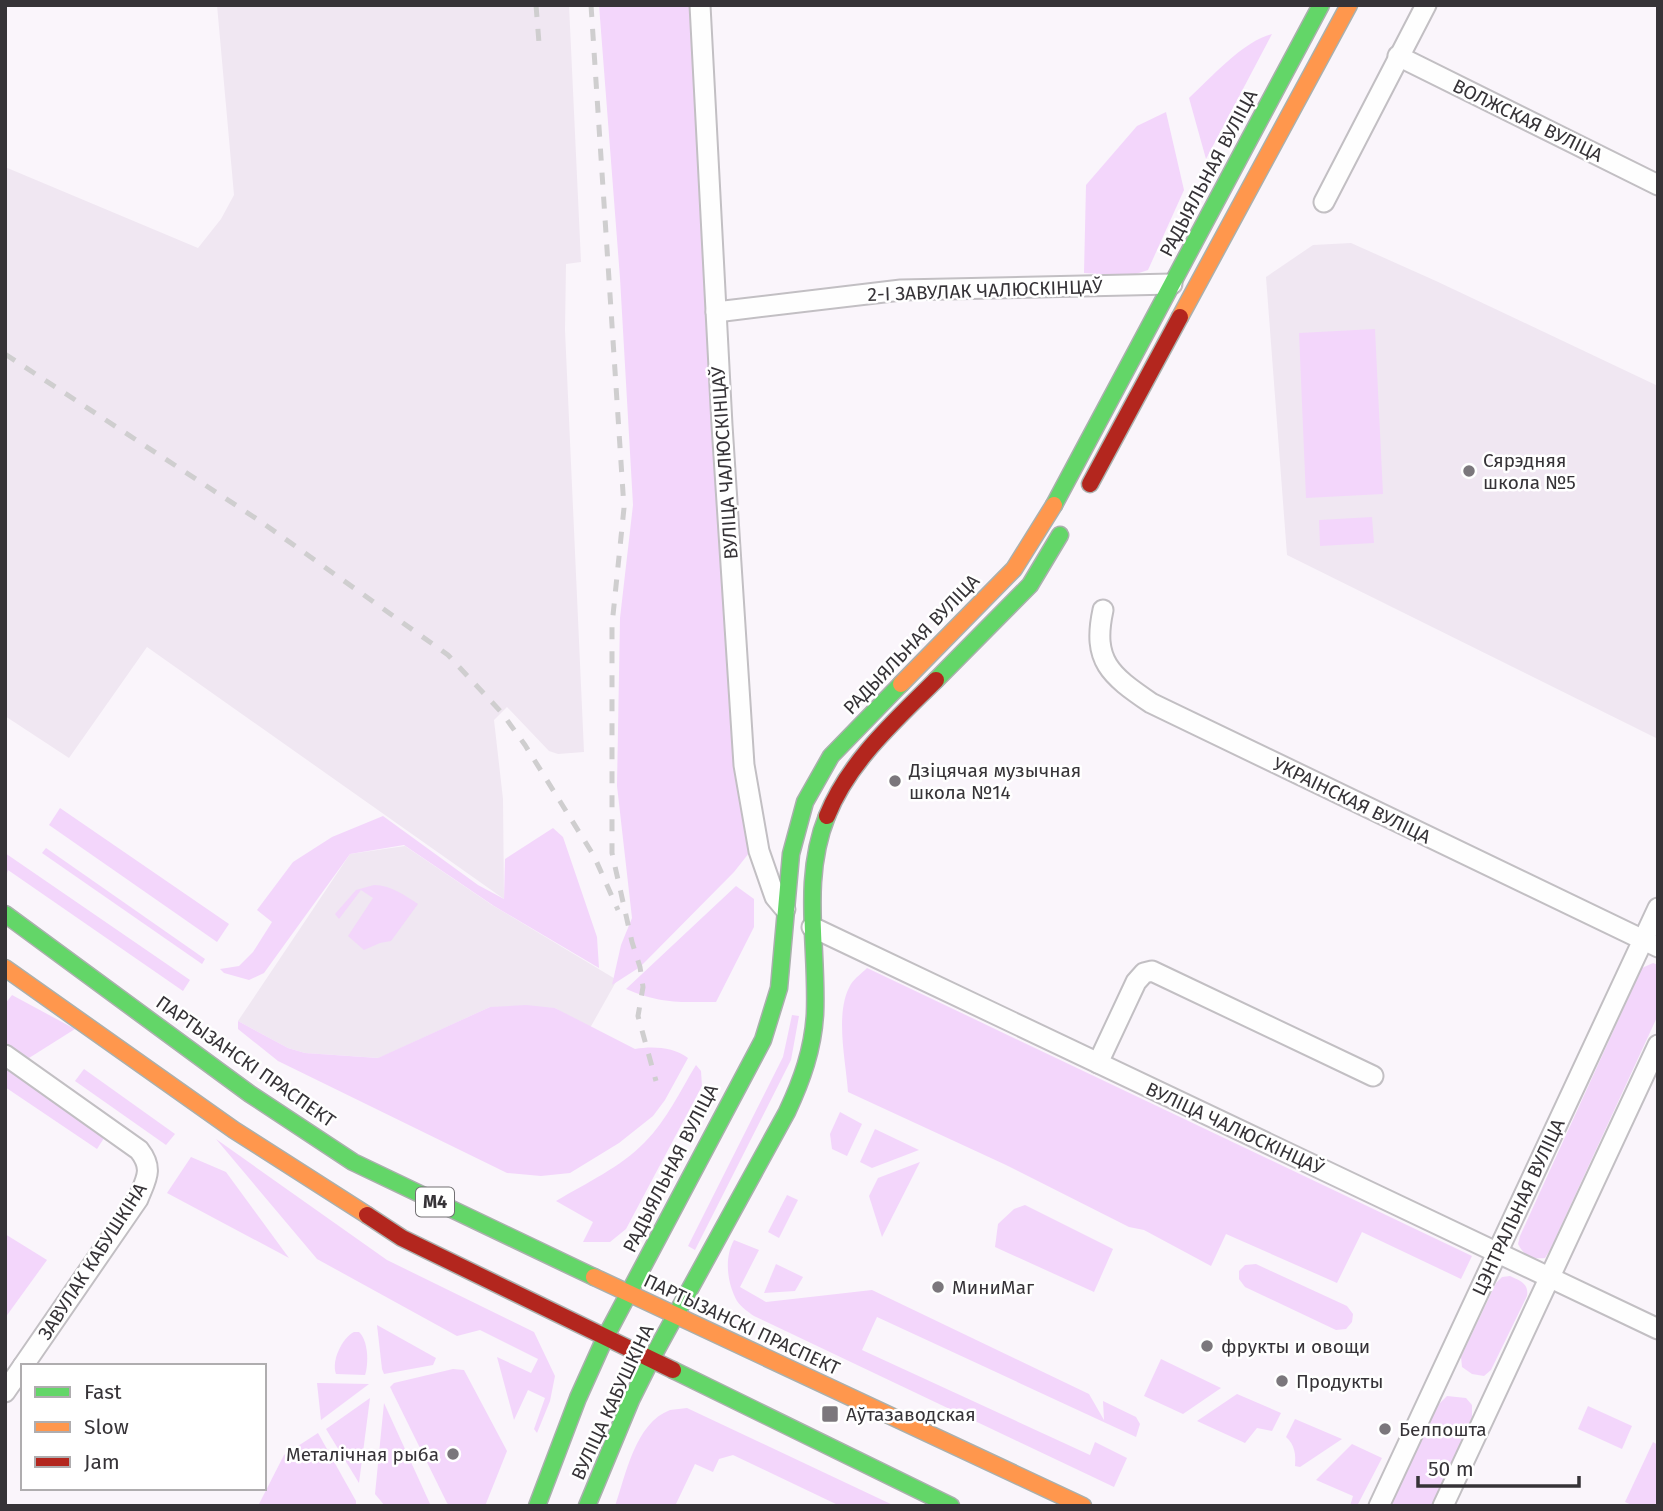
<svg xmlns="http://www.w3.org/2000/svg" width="1663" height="1511" font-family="'Fira Sans',sans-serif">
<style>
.built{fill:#f0e7f2}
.green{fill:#f3d6fb}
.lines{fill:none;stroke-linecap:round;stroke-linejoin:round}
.street-casing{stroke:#c2bfc3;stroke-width:23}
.fast-casing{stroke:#aab0ad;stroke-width:19}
.slow-casing{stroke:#aab0ad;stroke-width:19}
.jam-casing{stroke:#aab0ad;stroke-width:19}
.street{stroke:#fefefe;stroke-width:19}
.fast{stroke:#63d668;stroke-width:16}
.slow{stroke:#ff974d;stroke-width:16}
.jam{stroke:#b3261e;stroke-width:16}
.rail{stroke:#cfcecf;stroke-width:5;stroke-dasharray:12 12;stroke-linecap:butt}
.poi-dot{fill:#7b777c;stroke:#fff;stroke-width:2.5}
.labels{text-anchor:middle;stroke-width:5;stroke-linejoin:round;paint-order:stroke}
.shield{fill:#fff;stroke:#727073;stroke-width:2}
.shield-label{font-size:18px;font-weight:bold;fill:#363337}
.street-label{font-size:19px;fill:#363337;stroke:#fff}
.poi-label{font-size:19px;fill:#363337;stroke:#fff;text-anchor:start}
</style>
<rect width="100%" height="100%" fill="#faf5fb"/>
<g class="built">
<path d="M 217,5 L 569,5 L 581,262 L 566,264 L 565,330 L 584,752 L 558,754 L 549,751 L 507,707 L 494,720 L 503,799 L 504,899 L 147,647 L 69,758 L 5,716 L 5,167 L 198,248 L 221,219 L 234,195 Z"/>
<path d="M 1351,243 L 1436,281 L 1658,386 L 1658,739 L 1287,555 L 1266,277 L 1313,245 Z"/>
<path d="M 405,846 L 492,905 L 617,980 L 590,1028 L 555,1008 L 490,1007 L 379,1058 L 305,1053 L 288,1048 L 238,1021 L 350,854 Z"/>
</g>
<g class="green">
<path d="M 599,5 L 691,5 L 733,756 L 753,848 L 734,872 L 640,967 L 612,985 L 621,945 L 632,918 L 617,786 L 620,618 L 633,505 L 620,278 Z"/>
<path d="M 1272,34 L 1206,159 L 1189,98 C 1211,78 1243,41 1272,34 Z"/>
<path d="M 1166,112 L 1184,190 L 1148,270 L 1130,276 L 1084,273 L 1086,185 L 1137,126 Z"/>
<path d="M 1375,329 L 1383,494 L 1306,498 L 1299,333 Z"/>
<path d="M 1372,517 L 1374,543 L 1320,546 L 1319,520 Z"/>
<path d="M 60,808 L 229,924 L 217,942 L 49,825 Z"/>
<path d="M 383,816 L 478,885 L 504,899 L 505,859 L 553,828 L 563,837 L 597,937 L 599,968 L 494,906 L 404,845 L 350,854 L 264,973 L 249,980 L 224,973 L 220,969 L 239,966 L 253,952 L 272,922 L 257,910 L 293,862 L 332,837 Z"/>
<path d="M 46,848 L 205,959 L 202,964 L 42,853 Z"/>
<path d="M 5,853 L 190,980 L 183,991 L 8,870 L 5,880 Z"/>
<path d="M 374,885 C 391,885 404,895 418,904 L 391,941 L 380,943 L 364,950 L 348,936 L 373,898 L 361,890 L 339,919 L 335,914 L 356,890 Z"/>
<path d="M 736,886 L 754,899 L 754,927 L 716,1002 C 679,1002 661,1004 626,989 Z"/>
<path d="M 1653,963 L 1658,965 L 1658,1015 L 1550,1250 L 1545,1258 C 1531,1259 1524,1256 1518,1244 L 1520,1236 L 1642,968 Z"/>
<path d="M 867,968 L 1472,1256 L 1461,1279 L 1362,1232 L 1337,1283 L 1226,1234 L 1211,1266 L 1144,1230 L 1129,1227 L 1006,1165 L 848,1092 C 846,1061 834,1012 851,984 C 855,978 862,973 867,968 Z"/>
<path d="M 12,995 L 75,1029 L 29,1058 L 5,1042 L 5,1004 Z"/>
<path d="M 526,1005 L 555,1008 L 635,1049 C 653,1046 673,1047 688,1058 L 665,1100 L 653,1116 L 619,1143 L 570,1173 L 541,1176 L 507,1173 L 278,1061 L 238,1029 L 238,1021 L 288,1048 L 305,1053 L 378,1058 L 490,1007 Z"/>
<path d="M 792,1015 L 799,1016 L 791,1060 L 695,1250 L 688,1246 L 783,1057 Z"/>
<path d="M 696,1065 L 701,1071 L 702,1086 L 626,1229 L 610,1242 L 583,1242 L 593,1222 L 556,1201 C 586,1183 621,1167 645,1142 C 667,1120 680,1091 696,1065 Z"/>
<path d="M 5,1066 L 106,1135 L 97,1149 L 5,1087 Z"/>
<path d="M 84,1069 L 175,1134 L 166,1145 L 75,1081 Z"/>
<path d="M 840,1112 L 862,1124 L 847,1156 L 832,1149 L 830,1134 Z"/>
<path d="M 875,1129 L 919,1150 L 872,1168 L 860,1162 Z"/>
<path d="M 216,1139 L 387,1260 L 534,1332 L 555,1376 L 550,1401 L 537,1433 L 534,1429 L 545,1398 L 528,1390 L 514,1420 L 497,1357 L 531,1373 L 538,1359 L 480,1330 L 457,1336 L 317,1259 Z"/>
<path d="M 191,1157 L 226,1172 L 289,1258 L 167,1193 Z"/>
<path d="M 920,1162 L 882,1237 L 869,1196 L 878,1178 Z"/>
<path d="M 787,1195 L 798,1200 L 779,1238 L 768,1232 Z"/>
<path d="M 1025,1205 L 1113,1249 L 1094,1292 L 995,1247 L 998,1224 L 1014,1209 Z"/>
<path d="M 5,1234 L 47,1260 L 5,1318 Z"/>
<path d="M 734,1240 L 759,1250 L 740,1287 L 766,1302 L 872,1290 L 1089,1394 L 1104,1420 L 1103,1401 L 1136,1417 L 1140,1424 L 1136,1437 L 877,1317 L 862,1350 L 1090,1455 L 1095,1442 L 1127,1458 L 1114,1487 L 754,1316 C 748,1312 741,1307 737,1301 C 727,1283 724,1258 734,1240 Z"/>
<path d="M 776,1264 L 803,1277 L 795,1291 L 764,1293 Z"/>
<path d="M 1256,1264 L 1347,1306 L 1353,1314 L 1352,1322 L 1346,1329 L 1336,1330 L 1245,1287 L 1239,1279 L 1239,1271 L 1245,1265 Z"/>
<path d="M 1510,1276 C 1521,1281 1529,1284 1527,1296 L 1491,1370 L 1484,1376 L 1472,1374 L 1462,1367 L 1461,1357 L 1496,1283 L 1502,1277 Z"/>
<path d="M 377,1325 L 436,1358 L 433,1365 L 384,1374 L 382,1369 Z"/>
<path d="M 354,1332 L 359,1332 C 368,1340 369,1363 365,1375 L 336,1374 C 331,1361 342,1338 354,1332 Z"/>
<path d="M 1161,1359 L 1221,1388 L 1183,1414 L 1144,1396 Z"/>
<path d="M 453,1369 L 464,1370 L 507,1451 L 485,1506 L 450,1506 L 447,1503 L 390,1387 L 394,1383 Z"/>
<path d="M 317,1383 L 369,1384 L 321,1420 Z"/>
<path d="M 1237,1394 L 1281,1413 L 1272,1431 L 1257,1428 L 1245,1443 L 1197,1421 Z"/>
<path d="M 1447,1396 L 1466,1398 L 1472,1405 L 1472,1417 L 1432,1506 L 1391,1506 L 1438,1405 Z"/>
<path d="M 370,1398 L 359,1483 L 326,1429 Z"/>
<path d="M 384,1403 L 431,1506 L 385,1506 L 375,1494 Z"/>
<path d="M 1588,1406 L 1632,1426 L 1622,1449 L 1578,1429 Z"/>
<path d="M 687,1408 L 895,1506 L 840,1506 L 733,1455 L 719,1459 L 713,1472 L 695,1464 L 675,1506 L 615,1506 C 626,1475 635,1423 670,1410 C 675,1409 682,1409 687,1408 Z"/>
<path d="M 1295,1419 L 1342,1439 L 1300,1467 L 1295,1466 C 1296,1455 1295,1445 1286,1437 Z"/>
<path d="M 318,1433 L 356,1501 L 356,1506 L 263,1506 L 259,1504 L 284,1455 Z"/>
<path d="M 1653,1442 L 1658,1445 L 1658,1506 L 1634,1506 L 1625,1502 Z"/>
<path d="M 1352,1444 L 1382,1458 L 1357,1506 L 1350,1506 L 1353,1496 L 1316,1480 Z"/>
</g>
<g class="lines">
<g class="street-casing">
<g id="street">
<path d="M 700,5 L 722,425 L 744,765 L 759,851 L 775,897 L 785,909"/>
<path d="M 1398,56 L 1658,185"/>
<path d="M 1324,202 L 1426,5"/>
<path d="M 716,312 L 901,290 L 1172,284"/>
<path d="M 1103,610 C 1092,661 1110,675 1151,703 L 1658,947"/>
<path d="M 812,927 L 1658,1329"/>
<path d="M 5,1055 L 139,1150 C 154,1169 146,1179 138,1199 L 23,1366"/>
<path d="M 1098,1063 L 1136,982 L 1144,973 L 1152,971 L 1373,1076"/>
<path d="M 5,1392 L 23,1366"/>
<path d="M 1379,1506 L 1658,908"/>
<path d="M 1443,1506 L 1658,1045"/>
</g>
</g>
<g class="fast-casing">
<g id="fast">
<path d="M 1054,505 L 1321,5"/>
<path d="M 936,680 L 1030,585 L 1060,535"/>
<path d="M 5,914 L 250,1094 L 353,1162 L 594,1277"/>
<path d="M 673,1370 L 951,1506"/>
<path d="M 537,1506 L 578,1398 L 605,1338 L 763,1040 L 779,988 L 791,854 L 805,802 L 831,756 L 901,684"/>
<path d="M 587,1506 L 631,1400 L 651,1360 L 787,1112 C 802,1080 813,1049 815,1014 C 818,947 801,880 827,816"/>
</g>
</g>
<g class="slow-casing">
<g id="slow">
<path d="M 1180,317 L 1349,5"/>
<path d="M 901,684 L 1014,569 L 1054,505"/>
<path d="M 5,968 L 234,1130 L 367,1215"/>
<path d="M 594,1277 L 1083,1506"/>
</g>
</g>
<g class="jam-casing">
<g id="jam">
<path d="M 1090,484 L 1180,317"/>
<path d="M 827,816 C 849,761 895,721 936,680"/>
<path d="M 367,1215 L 402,1238 L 673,1370"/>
</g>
</g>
<use href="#street" class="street"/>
<use href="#fast" class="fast"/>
<use href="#slow" class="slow"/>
<use href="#jam" class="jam"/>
<g class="rail">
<path d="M 536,5 L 539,43"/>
<path d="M 591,5 L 624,508 L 612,625 L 612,853 L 632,942 L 640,967 L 643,987 L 638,1016 L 656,1081"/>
<path d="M 5,354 L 260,521 L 448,655 L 502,713 L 525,745 L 594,856 L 618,910"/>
</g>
</g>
<g class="poi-dot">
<circle cx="1469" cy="471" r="7"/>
<circle cx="895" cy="781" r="7"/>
<circle cx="938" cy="1287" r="7"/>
<circle cx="1207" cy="1346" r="7"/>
<circle cx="1282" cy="1381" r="7"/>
<rect x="821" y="1405" width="18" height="18" rx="3.5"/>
<circle cx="1385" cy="1429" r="7"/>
<circle cx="453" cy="1454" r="7"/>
</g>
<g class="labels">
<rect class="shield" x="416" y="1187.5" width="38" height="29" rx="5"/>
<g class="shield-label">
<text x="435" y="1208">М4</text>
</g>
<g class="street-label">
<text transform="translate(1528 120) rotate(26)" y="7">ВОЛЖСКАЯ ВУЛІЦА</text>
<text transform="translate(1208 173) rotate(-62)" y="7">РАДЫЯЛЬНАЯ ВУЛІЦА</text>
<text transform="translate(985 290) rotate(-2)" y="7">2-І ЗАВУЛАК ЧАЛЮСКІНЦАЎ</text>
<text transform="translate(724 463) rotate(-94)" y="7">ВУЛІЦА ЧАЛЮСКІНЦАЎ</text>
<text transform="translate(911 644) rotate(-46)" y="7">РАДЫЯЛЬНАЯ ВУЛІЦА</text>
<text transform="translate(1352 800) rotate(26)" y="7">УКРАІНСКАЯ ВУЛІЦА</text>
<text transform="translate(246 1061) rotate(35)" y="7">ПАРТЫЗАНСКІ ПРАСПЕКТ</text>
<text transform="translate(1235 1128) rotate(25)" y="7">ВУЛІЦА ЧАЛЮСКІНЦАЎ</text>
<text transform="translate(670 1168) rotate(-63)" y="7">РАДЫЯЛЬНАЯ ВУЛІЦА</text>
<text transform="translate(1518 1207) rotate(-65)" y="7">ЦЭНТРАЛЬНАЯ ВУЛІЦА</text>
<text transform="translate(92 1261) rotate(-57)" y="7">ЗАВУЛАК КАБУШКІНА</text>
<text transform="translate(742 1324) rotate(25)" y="7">ПАРТЫЗАНСКІ ПРАСПЕКТ</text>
<text transform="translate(612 1402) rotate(-65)" y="7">ВУЛІЦА КАБУШКІНА</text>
</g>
<g class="poi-label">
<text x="1483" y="467">Сярэдняя<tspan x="1483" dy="22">школа №5</tspan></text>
<text x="909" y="777">Дзіцячая музычная<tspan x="909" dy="22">школа №14</tspan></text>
<text x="952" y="1294">МиниМаг</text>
<text x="1221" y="1353">фрукты и овощи</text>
<text x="1296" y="1388">Продукты</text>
<text x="846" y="1421">Аўтазаводская</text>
<text x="1399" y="1436">Белпошта</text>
<text x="439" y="1461" text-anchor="end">Металічная рыба</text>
</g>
</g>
<rect width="1663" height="1511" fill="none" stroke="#363337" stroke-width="14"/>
<rect x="21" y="1364" width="245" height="126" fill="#ffffff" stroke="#afadaf" stroke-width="2"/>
<rect x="35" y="1387" width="35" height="10" fill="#63d668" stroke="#afadaf" stroke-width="2"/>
<text x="84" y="1399" font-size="21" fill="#363337">Fast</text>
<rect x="35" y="1422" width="35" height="10" fill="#ff974d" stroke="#afadaf" stroke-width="2"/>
<text x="84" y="1434" font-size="21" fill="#363337">Slow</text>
<rect x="35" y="1457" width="35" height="10" fill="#b3261e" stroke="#afadaf" stroke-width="2"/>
<text x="84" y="1469" font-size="21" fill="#363337">Jam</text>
<path d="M1418 1476v10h161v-10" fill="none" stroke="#363337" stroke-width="3.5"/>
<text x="1428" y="1476" font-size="21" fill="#363337" stroke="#ffffff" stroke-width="5" paint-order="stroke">50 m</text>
</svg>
